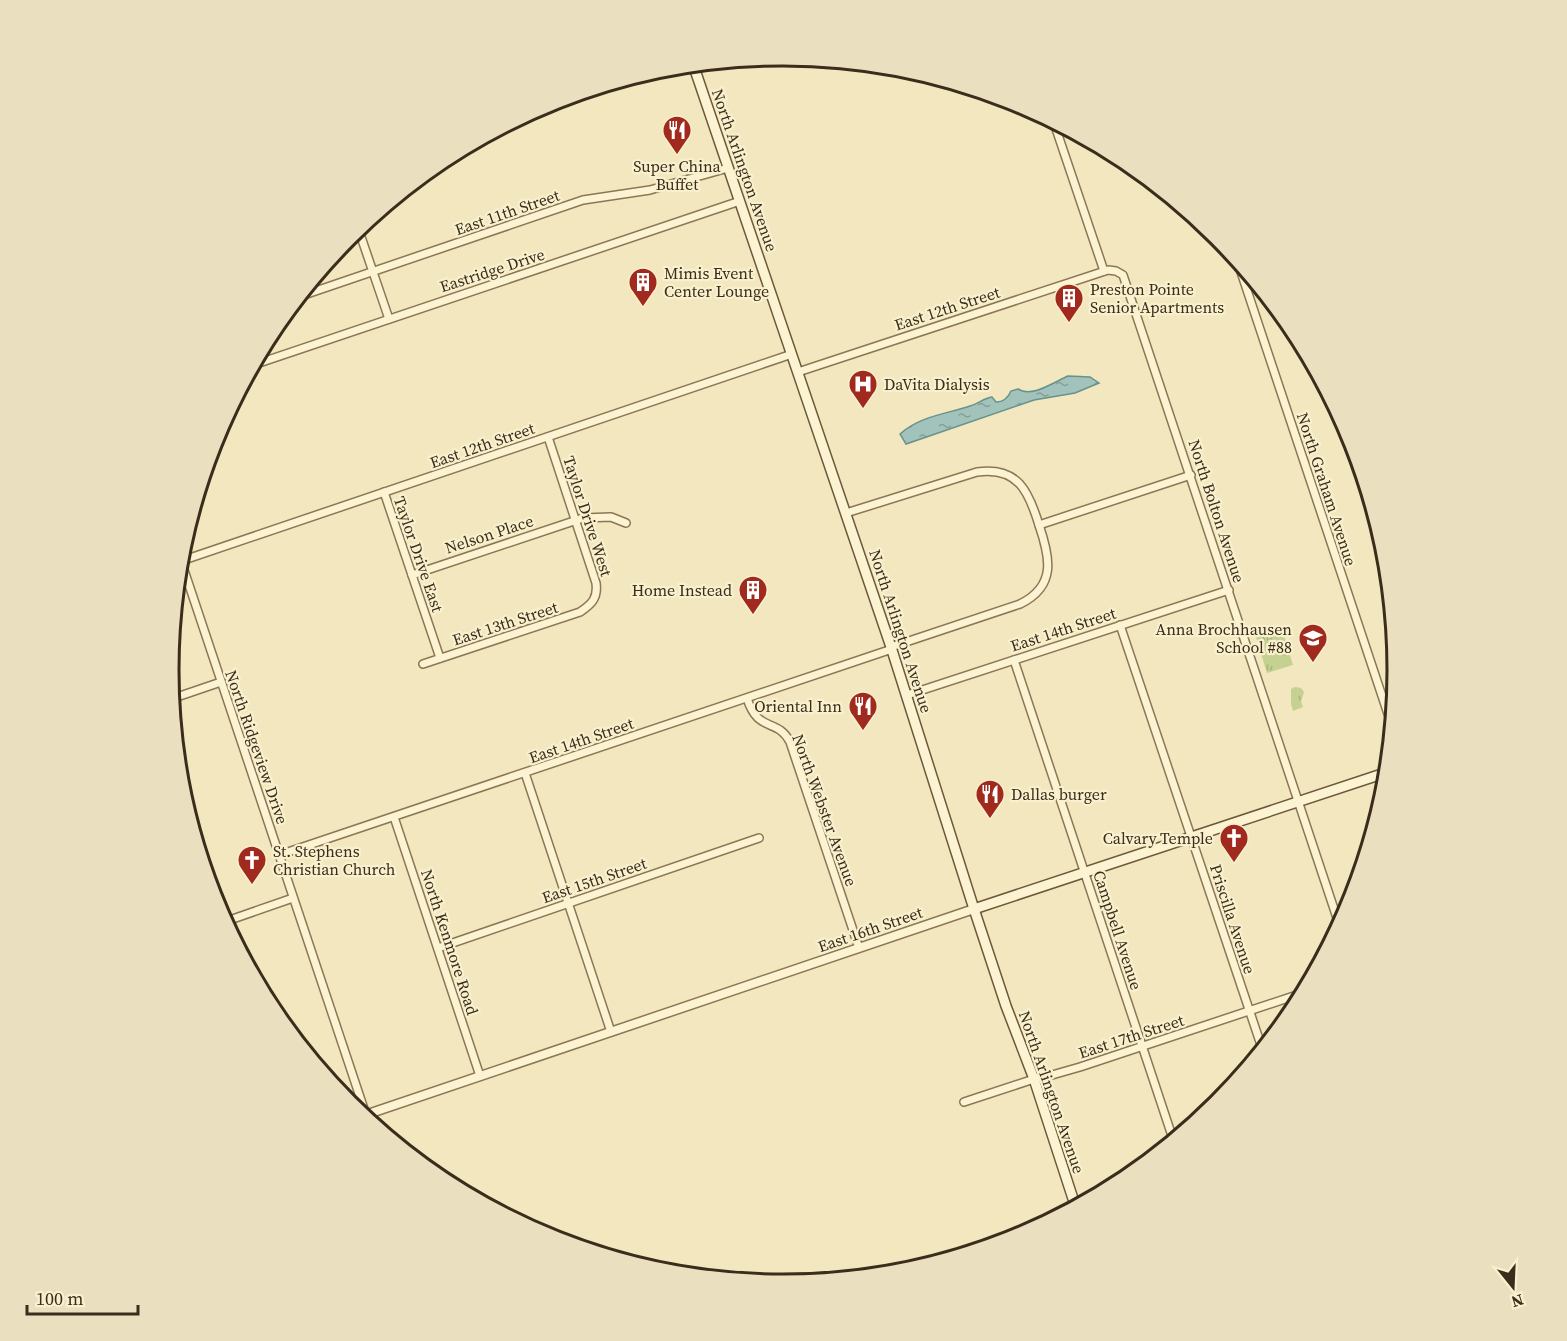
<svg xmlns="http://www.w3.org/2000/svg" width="1567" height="1341" font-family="'Source Serif 4',serif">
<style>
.park{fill:url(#park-tufts)}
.water{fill:url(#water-ripples);stroke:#68928b;stroke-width:1.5}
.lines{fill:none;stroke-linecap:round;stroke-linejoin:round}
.minor-casing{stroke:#8c7755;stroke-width:10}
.tertiary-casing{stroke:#8c7755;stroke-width:11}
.secondary-casing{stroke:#6d5838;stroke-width:12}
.minor{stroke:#fcf3d2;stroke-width:7}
.tertiary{stroke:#fcf3d2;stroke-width:8}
.secondary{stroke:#fcf3d2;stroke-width:9}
.labels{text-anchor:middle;stroke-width:4.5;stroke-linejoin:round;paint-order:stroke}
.poi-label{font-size:16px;fill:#3a2d1b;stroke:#f9f0ce;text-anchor:start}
.street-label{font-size:16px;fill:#3a2d1b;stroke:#f9f0ce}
.rim{fill:none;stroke:#3a2d1b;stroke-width:3}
</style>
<defs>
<pattern id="park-tufts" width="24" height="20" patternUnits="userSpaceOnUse" patternTransform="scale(1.5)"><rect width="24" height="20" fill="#c4d191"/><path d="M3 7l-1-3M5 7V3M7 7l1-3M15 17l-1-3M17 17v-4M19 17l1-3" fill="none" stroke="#a9b47c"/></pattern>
<pattern id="water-ripples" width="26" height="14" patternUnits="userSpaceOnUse" patternTransform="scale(1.5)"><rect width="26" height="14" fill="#a2c3bc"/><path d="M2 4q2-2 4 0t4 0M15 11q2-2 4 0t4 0" fill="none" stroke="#859f98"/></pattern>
</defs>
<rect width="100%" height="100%" fill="#f2e7be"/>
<g class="park">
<path d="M 1281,626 L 1293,665 L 1267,673 L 1255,634 Z"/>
<path d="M 1295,687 L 1301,688 L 1304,692 L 1301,701 L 1303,707 L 1293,711 L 1291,704 L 1291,689 Z"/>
</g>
<path class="water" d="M 1068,376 L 1090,377 L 1099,383 L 1075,393 L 1034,400 L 906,444 L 900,434 C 920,416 946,414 970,406 C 978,404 984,398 992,397 L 996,402 C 1004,402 1008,398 1011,391 L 1018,389 C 1032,398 1054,382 1068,376 Z"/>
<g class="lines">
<g class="minor-casing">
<g id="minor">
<path d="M 1053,120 L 1104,271"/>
<path d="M 358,228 L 389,319"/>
<path d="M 1236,257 L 1393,729"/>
<path d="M 298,297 L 583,200 L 650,190 L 728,168"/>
<path d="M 253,365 L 740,201"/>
<path d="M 798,372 L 1108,270 L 1116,271 L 1123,275 L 1340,927"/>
<path d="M 384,492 L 440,658"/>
<path d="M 846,513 L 977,472 C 1018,466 1029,492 1039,525 C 1050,557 1057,586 1020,604 L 891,647"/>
<path d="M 1039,525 L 1191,475"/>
<path d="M 180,558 L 366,1115"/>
<path d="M 181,561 L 792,354"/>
<path d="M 412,575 L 583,518 L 611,517 L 626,523"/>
<path d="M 1120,625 L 1263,1051"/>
<path d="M 1014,660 L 1174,1142"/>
<path d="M 423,664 L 580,612 C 592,604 598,598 596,583 L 548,437"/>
<path d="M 907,695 L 1229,590"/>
<path d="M 747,698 C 758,734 777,717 790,742 L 859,948"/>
<path d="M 171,699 L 221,682"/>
<path d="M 525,773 L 611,1032"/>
<path d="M 394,817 L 480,1076"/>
<path d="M 279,855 L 892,649"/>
<path d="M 224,922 L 293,898"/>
<path d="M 438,948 L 759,838"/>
<path d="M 964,1102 L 1034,1079 L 1045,1077 L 1080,1067 L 1306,992"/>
</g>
</g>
<g class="tertiary-casing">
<path id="tertiary" d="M 362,1116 L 974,909"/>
</g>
<g class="secondary-casing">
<g id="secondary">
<path d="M 693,64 L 891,647 L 974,909 L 1006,1006 L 1034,1079 L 1076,1208"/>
<path d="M 974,909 L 1388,772"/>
</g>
</g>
<use href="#minor" class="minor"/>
<use href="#tertiary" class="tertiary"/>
<use href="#secondary" class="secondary"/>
</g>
<defs>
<g id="restaurant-pin" transform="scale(1.5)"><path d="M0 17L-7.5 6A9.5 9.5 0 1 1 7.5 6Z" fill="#a12a1f" stroke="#f9f0ce"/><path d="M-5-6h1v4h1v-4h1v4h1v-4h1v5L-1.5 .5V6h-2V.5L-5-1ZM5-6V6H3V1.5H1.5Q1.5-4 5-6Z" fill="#fff"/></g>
<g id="building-pin" transform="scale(1.5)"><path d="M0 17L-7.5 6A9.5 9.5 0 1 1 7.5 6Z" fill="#a12a1f" stroke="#f9f0ce"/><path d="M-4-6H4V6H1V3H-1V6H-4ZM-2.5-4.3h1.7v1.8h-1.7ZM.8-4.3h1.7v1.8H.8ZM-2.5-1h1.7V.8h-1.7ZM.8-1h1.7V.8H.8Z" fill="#fff"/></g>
<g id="hospital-pin" transform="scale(1.5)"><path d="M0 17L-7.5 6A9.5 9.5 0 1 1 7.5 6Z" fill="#a12a1f" stroke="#f9f0ce"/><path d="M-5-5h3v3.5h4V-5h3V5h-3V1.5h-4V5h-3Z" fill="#fff"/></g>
<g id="school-pin" transform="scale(1.5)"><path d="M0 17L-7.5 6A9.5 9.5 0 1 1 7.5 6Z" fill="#a12a1f" stroke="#f9f0ce"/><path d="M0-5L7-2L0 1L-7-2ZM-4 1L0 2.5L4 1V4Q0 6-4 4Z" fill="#fff"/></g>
<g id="church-pin" transform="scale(1.5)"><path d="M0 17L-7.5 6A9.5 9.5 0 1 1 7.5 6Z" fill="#a12a1f" stroke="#f9f0ce"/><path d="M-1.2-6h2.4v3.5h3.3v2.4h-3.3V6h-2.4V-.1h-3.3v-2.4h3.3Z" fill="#fff"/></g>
</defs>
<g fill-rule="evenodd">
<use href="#restaurant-pin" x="677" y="130"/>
<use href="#building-pin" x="643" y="282"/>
<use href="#building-pin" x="1069" y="298"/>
<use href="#hospital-pin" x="863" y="384"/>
<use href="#building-pin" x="753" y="590"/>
<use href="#school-pin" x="1313" y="638"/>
<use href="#restaurant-pin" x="863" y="706"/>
<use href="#restaurant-pin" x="990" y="794"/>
<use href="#church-pin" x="1234" y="838"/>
<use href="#church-pin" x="252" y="860"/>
</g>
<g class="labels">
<g class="poi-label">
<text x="677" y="172" text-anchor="middle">Super China<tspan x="677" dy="18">Buffet</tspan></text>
<text x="664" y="279">Mimis Event<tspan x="664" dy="18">Center Lounge</tspan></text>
<text x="1090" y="295">Preston Pointe<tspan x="1090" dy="18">Senior Apartments</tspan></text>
<text x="884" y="390">DaVita Dialysis</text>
<text x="732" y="596" text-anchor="end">Home Instead</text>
<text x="1292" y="635" text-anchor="end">Anna Brochhausen<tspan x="1292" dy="18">School #88</tspan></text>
<text x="842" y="712" text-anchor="end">Oriental Inn</text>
<text x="1011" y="800">Dallas burger</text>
<text x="1213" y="844" text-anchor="end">Calvary Temple</text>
<text x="273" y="857">St. Stephens<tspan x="273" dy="18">Christian Church</tspan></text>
</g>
<g class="street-label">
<text transform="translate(745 170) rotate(71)" y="6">North Arlington Avenue</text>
<text transform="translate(507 212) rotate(-19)" y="6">East 11th Street</text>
<text transform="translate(492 270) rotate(-18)" y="6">Eastridge Drive</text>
<text transform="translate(947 308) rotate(-18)" y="6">East 12th Street</text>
<text transform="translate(482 445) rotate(-19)" y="6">East 12th Street</text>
<text transform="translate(1327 489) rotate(72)" y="6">North Graham Avenue</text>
<text transform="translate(1217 511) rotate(72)" y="6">North Bolton Avenue</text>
<text transform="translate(588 516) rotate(72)" y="6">Taylor Drive West</text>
<text transform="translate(489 534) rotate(-18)" y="6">Nelson Place</text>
<text transform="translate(419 554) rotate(71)" y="6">Taylor Drive East</text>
<text transform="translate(505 623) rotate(-18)" y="6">East 13th Street</text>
<text transform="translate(1063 629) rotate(-18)" y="6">East 14th Street</text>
<text transform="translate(901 631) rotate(72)" y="6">North Arlington Avenue</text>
<text transform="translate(581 740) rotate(-19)" y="6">East 14th Street</text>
<text transform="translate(257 747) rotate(71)" y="6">North Ridgeview Drive</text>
<text transform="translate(825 810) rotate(70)" y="6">North Webster Avenue</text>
<text transform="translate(594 880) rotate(-19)" y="6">East 15th Street</text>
<text transform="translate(1233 919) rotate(72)" y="6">Priscilla Avenue</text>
<text transform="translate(870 929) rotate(-19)" y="6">East 16th Street</text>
<text transform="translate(1118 930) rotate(72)" y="6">Campbell Avenue</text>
<text transform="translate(450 942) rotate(72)" y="6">North Kenmore Road</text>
<text transform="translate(1131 1036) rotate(-18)" y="6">East 17th Street</text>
<text transform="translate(1052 1092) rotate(71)" y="6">North Arlington Avenue</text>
</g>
</g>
<path d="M0 0H1567V1341H0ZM179 670a604 604 0 1 1 1208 0a604 604 0 1 1-1208 0Z" fill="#eae0c0" fill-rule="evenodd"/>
<path class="rim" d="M179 670a604 604 0 1 1 1208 0a604 604 0 1 1-1208 0Z"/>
<g transform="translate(1513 1287) rotate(162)" stroke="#f9f0ce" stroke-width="4.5" paint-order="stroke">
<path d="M0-4.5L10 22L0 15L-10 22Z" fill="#3a2d1b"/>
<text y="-9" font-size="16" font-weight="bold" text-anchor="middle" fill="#3a2d1b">N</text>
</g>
<path d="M27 1305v9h111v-9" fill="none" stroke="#3a2d1b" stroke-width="3"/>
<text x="36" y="1305" font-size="18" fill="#3a2d1b" stroke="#f9f0ce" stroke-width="4.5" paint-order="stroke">100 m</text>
</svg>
